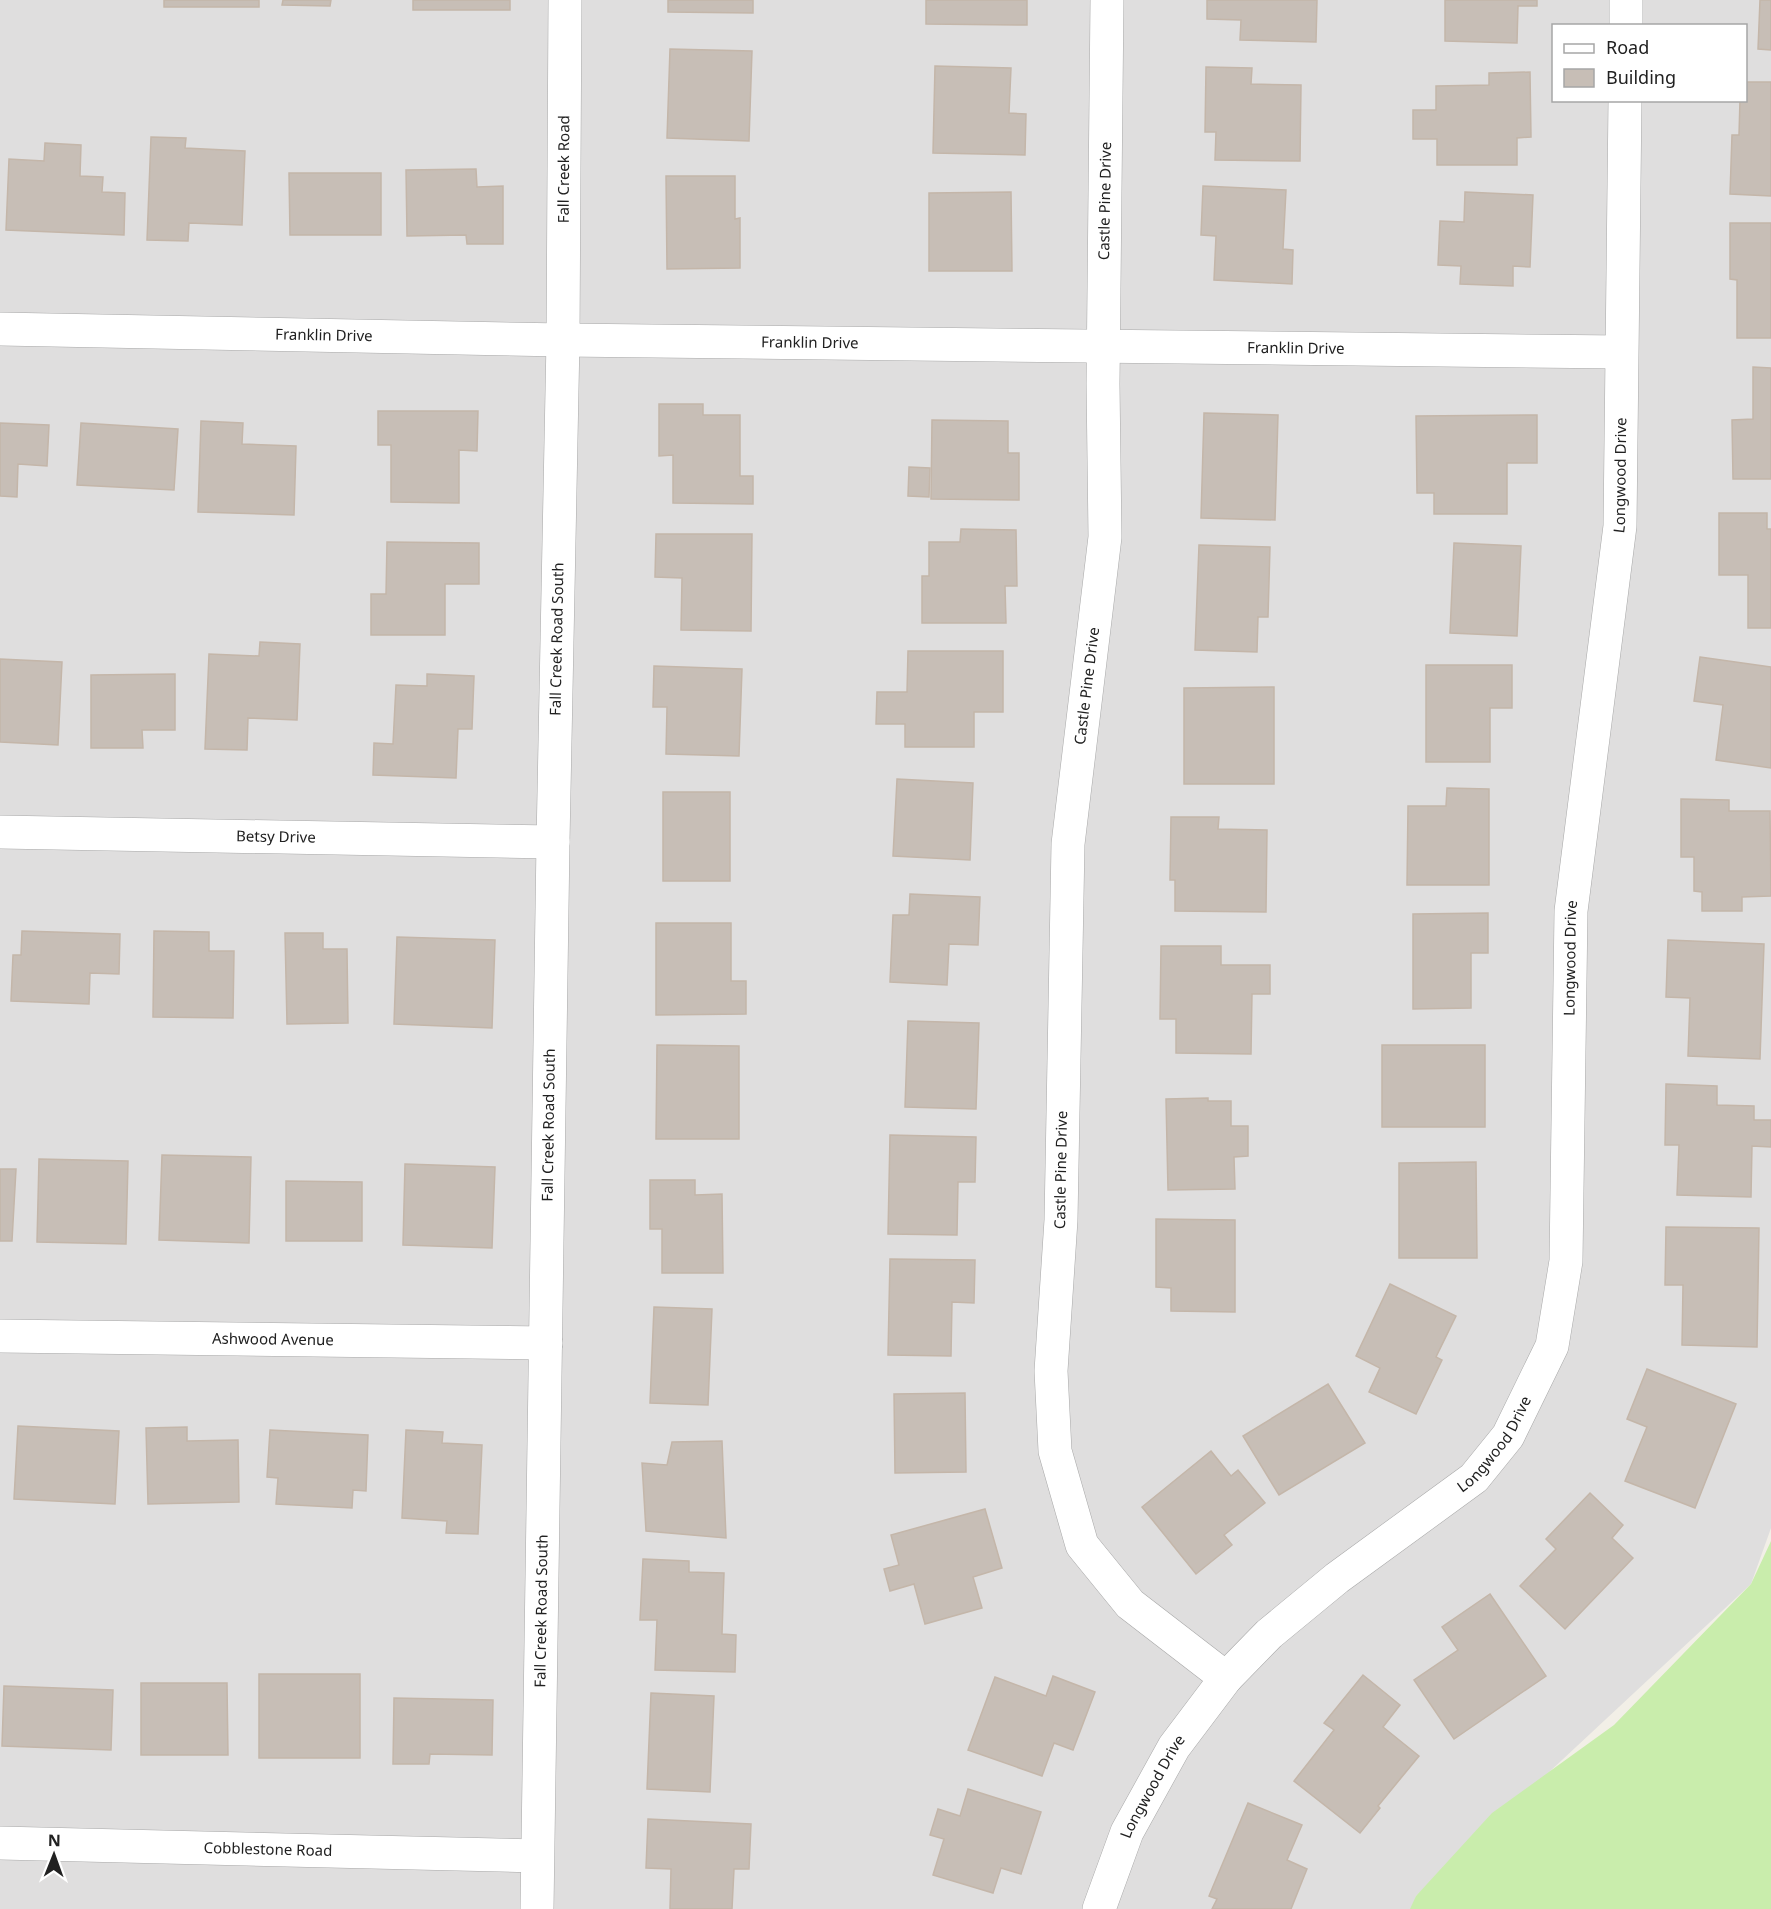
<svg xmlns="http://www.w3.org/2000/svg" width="1771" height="1909" font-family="'Noto Sans',sans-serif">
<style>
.residential{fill:#dfdede;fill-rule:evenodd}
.grass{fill:#c9edac}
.building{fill:#c7beb6;stroke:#c4b6a9;stroke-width:1.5}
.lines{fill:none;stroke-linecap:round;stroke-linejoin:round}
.minor-casing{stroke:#a8a8a8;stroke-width:34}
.minor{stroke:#fff;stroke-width:33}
.labels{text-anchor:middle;stroke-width:6;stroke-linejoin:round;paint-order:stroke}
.street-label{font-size:15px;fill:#212121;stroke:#fff}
</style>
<rect width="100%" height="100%" fill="#f2efe7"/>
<path class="residential" d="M 0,0 L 1771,0 L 1771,1528 L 1751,1584 L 1416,1896 L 1413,1909 L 0,1909 ZM 1554,26 L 1746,26 L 1746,100 L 1554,100 Z"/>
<path class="grass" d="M 1771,1541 L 1771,1909 L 1410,1909 L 1416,1896 L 1492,1813 L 1614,1725 L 1751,1584 Z"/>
<g class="building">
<rect x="164" y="0" width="95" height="7"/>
<path d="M 283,0 L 331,0 L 330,6 L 282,5 Z"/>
<rect x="413" y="0" width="97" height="10"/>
<path d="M 668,0 L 753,0 L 753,13 L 668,12 Z"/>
<path d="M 926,0 L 1027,0 L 1027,25 L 926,24 Z"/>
<path d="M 1207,0 L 1317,0 L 1316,42 L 1240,40 L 1241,20 L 1207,19 Z"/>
<path d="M 1445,0 L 1537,0 L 1537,6 L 1518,6 L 1517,43 L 1445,41 Z"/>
<path d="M 1760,0 L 1771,0 L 1771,50 L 1758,49 Z"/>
<path d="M 670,49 L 752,51 L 749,141 L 667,138 Z"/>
<path d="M 935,66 L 1011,68 L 1009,113 L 1026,114 L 1025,155 L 933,153 Z"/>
<path d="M 1206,67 L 1252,68 L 1251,84 L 1301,85 L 1300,161 L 1215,160 L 1216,132 L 1205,132 Z"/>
<path d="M 1530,72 L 1531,137 L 1517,138 L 1517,165 L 1437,165 L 1437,139 L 1413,139 L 1413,110 L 1436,110 L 1436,86 L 1489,85 L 1489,73 Z"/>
<path d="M 1746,82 L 1771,82 L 1771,196 L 1730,194 L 1732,135 L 1739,135 L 1740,100 L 1746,100 Z"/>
<path d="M 151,137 L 186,138 L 185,148 L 245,151 L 242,225 L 189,223 L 188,241 L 147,240 Z"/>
<path d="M 45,143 L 81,145 L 80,176 L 103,177 L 102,192 L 125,193 L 124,235 L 6,230 L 9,159 L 44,161 Z"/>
<path d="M 476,169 L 477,187 L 503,186 L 503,244 L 467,244 L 466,235 L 407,236 L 406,170 Z"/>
<path d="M 289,173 L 381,173 L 381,235 L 290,235 Z"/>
<path d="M 666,176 L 735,176 L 735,219 L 740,218 L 740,268 L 667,269 Z"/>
<path d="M 1203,186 L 1286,190 L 1283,249 L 1293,250 L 1292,284 L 1214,280 L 1216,236 L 1201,235 Z"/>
<path d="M 1011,192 L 1012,271 L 929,271 L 929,193 Z"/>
<path d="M 1465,192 L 1533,195 L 1530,267 L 1513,266 L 1513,286 L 1460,284 L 1461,266 L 1438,265 L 1440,221 L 1464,222 Z"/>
<path d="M 1730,223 L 1771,223 L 1771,338 L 1737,338 L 1737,280 L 1730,279 Z"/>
<path d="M 1753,367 L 1771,368 L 1771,479 L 1733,479 L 1732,420 L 1753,419 Z"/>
<path d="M 659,404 L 703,404 L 703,415 L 740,415 L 740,476 L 753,476 L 753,504 L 673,503 L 673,455 L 659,456 Z"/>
<path d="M 378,411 L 478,411 L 477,451 L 459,450 L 459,503 L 391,502 L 391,445 L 378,445 Z"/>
<path d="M 1204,413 L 1278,415 L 1275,520 L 1201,518 Z"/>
<path d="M 1537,415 L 1537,463 L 1507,463 L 1507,514 L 1434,514 L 1434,493 L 1417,493 L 1416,416 Z"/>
<path d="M 932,420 L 1008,421 L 1008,453 L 1019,453 L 1019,500 L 931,499 Z"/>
<path d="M 201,421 L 243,423 L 242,444 L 296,446 L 294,515 L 198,512 Z"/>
<path d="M 0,423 L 49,425 L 47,466 L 18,464 L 17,497 L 0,496 Z"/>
<path d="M 81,423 L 178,429 L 174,490 L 77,485 Z"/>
<path d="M 909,467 L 930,468 L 929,497 L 908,496 Z"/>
<path d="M 1719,513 L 1767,513 L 1767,529 L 1771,529 L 1771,628 L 1748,628 L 1748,575 L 1719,575 Z"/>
<path d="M 961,529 L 1016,530 L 1017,586 L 1005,586 L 1006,623 L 922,623 L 922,576 L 929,576 L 929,542 L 960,542 Z"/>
<path d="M 656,534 L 752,534 L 751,631 L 681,630 L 682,578 L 655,577 Z"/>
<path d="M 387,542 L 479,543 L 479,584 L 445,584 L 445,635 L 371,635 L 371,594 L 386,594 Z"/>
<path d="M 1454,543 L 1521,546 L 1517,636 L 1450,633 Z"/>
<path d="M 1199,545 L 1270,547 L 1268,617 L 1258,617 L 1257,652 L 1195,650 Z"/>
<path d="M 260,642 L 300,644 L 297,720 L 248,718 L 247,750 L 205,749 L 209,654 L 259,656 Z"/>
<path d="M 908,651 L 1003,651 L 1003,712 L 974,712 L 974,747 L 905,747 L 905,724 L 876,724 L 877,692 L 907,692 Z"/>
<path d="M 1700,657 L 1771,667 L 1771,768 L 1716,760 L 1723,705 L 1694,701 Z"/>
<path d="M 0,659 L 62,662 L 58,745 L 0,742 Z"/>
<path d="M 1426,665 L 1512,665 L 1512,708 L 1490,708 L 1490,762 L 1426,762 Z"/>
<path d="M 654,666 L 742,669 L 739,756 L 666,754 L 667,707 L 653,707 Z"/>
<path d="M 175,674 L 175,730 L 142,730 L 143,748 L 91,748 L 91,675 Z"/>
<path d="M 427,674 L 474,676 L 472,729 L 458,729 L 456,778 L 373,775 L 374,743 L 393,744 L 396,685 L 427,686 Z"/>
<path d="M 1274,687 L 1274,784 L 1184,784 L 1184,688 Z"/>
<path d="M 897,779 L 973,783 L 970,860 L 893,856 Z"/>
<path d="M 1447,788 L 1489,789 L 1489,885 L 1407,885 L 1408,806 L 1446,806 Z"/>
<rect x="663" y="792" width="67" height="89"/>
<path d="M 1681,799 L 1729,800 L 1729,811 L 1770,811 L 1771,896 L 1742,897 L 1742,911 L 1702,911 L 1702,892 L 1694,891 L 1694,857 L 1681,857 Z"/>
<path d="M 1171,817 L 1219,817 L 1218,829 L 1267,830 L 1266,912 L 1175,911 L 1175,880 L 1170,880 Z"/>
<path d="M 910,894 L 980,897 L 978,945 L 949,944 L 947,985 L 890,982 L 893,915 L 909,915 Z"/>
<path d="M 1488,913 L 1488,953 L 1471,953 L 1471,1008 L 1413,1009 L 1413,914 Z"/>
<path d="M 656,923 L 731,923 L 731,981 L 746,981 L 746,1014 L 656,1015 Z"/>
<path d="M 22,931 L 120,934 L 119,974 L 90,973 L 89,1004 L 11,1001 L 13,955 L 21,955 Z"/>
<path d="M 154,931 L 209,932 L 209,951 L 234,951 L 233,1018 L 153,1017 Z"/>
<path d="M 285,933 L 323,933 L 323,949 L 347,949 L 348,1023 L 287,1024 Z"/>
<path d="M 397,937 L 495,940 L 492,1028 L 394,1024 Z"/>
<path d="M 1668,940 L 1764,944 L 1760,1059 L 1688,1056 L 1690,998 L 1666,997 Z"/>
<path d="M 1161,946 L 1221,946 L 1221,965 L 1270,965 L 1270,994 L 1252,994 L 1251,1054 L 1176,1053 L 1176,1019 L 1160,1019 Z"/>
<path d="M 908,1021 L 979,1023 L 976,1109 L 905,1107 Z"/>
<path d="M 657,1045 L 739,1046 L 739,1139 L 656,1139 Z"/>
<rect x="1382" y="1045" width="103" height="82"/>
<path d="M 1666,1084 L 1717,1086 L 1717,1105 L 1754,1106 L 1754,1120 L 1771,1120 L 1771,1147 L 1752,1146 L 1751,1197 L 1677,1195 L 1679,1145 L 1665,1145 Z"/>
<path d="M 1208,1098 L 1208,1101 L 1231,1101 L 1231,1126 L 1248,1126 L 1248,1156 L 1234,1157 L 1235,1189 L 1168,1190 L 1166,1099 Z"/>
<path d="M 890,1135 L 976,1137 L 975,1182 L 958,1182 L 957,1235 L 888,1234 Z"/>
<path d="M 162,1155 L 251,1157 L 249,1243 L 159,1240 Z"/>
<path d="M 39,1159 L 128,1161 L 126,1244 L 37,1242 Z"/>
<path d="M 1476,1162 L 1477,1258 L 1399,1258 L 1399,1163 Z"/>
<path d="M 405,1164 L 495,1167 L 492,1248 L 403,1245 Z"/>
<path d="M 0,1169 L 16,1169 L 12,1241 L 0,1241 Z"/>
<path d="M 650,1180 L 695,1180 L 695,1195 L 722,1194 L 723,1273 L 662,1273 L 662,1229 L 650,1229 Z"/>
<path d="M 286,1181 L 362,1182 L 362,1241 L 286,1241 Z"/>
<path d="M 1156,1219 L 1235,1220 L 1235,1312 L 1171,1311 L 1171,1288 L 1156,1287 Z"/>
<path d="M 1666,1227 L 1759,1228 L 1757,1347 L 1682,1345 L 1683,1285 L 1665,1285 Z"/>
<path d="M 890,1259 L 975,1260 L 974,1303 L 952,1302 L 951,1356 L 888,1355 Z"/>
<path d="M 1390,1284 L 1456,1316 L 1436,1357 L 1442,1360 L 1416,1414 L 1369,1392 L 1380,1368 L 1356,1356 Z"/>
<path d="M 654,1307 L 712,1309 L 708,1405 L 650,1403 Z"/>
<path d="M 1647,1369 L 1736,1404 L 1695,1508 L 1625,1481 L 1647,1427 L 1627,1419 Z"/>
<path d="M 1328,1384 L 1365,1443 L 1279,1495 L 1243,1436 Z"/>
<path d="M 965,1393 L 966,1472 L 895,1473 L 894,1394 Z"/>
<path d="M 18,1426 L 119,1431 L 115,1504 L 14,1499 Z"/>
<path d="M 187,1427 L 187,1441 L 238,1440 L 239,1502 L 148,1504 L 146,1428 Z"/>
<path d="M 270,1430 L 368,1435 L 366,1491 L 353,1490 L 352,1508 L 276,1504 L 278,1478 L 267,1477 Z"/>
<path d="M 406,1430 L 443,1432 L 442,1443 L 482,1445 L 478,1534 L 446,1533 L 447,1521 L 402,1518 Z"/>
<path d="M 722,1441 L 726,1538 L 646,1531 L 642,1463 L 667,1465 L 672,1442 Z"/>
<path d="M 1211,1451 L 1231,1476 L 1238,1470 L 1265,1503 L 1224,1535 L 1232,1545 L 1196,1574 L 1142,1507 Z"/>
<path d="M 1590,1493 L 1623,1525 L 1612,1538 L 1633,1558 L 1565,1629 L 1520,1586 L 1556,1549 L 1546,1539 Z"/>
<path d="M 985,1509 L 1002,1568 L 973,1577 L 982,1608 L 925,1624 L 914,1584 L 890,1591 L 884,1569 L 899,1565 L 891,1535 Z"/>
<path d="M 643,1559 L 689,1561 L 689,1572 L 724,1573 L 722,1634 L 736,1635 L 735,1672 L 655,1670 L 657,1620 L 640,1620 Z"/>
<path d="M 1490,1594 L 1546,1676 L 1454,1739 L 1414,1680 L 1458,1650 L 1442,1627 Z"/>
<rect x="259" y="1674" width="101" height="84"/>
<path d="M 1363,1675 L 1400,1705 L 1383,1727 L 1419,1756 L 1378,1806 L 1380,1808 L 1360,1833 L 1294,1781 L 1334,1730 L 1324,1723 Z"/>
<path d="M 1053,1676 L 1095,1692 L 1073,1750 L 1054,1743 L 1042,1776 L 968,1750 L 995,1677 L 1046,1696 Z"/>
<path d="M 141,1683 L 227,1683 L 228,1755 L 141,1755 Z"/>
<path d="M 4,1686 L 113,1690 L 111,1750 L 2,1746 Z"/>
<path d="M 651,1693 L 714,1696 L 710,1792 L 647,1789 Z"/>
<path d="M 394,1698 L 493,1700 L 492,1755 L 430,1754 L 429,1764 L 393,1764 Z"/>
<path d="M 968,1789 L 1041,1812 L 1021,1874 L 1001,1868 L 993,1893 L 933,1875 L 944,1839 L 930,1835 L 938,1809 L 960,1816 Z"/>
<path d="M 1248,1803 L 1302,1825 L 1287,1860 L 1307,1869 L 1291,1909 L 1212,1909 L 1217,1899 L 1209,1896 Z"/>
<path d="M 648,1819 L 751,1824 L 749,1869 L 734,1869 L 732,1909 L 670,1909 L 671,1869 L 646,1868 Z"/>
</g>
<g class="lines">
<g class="minor-casing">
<g id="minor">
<path d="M 1107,0 L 1103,384 L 1105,537 L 1068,844 L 1061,1220 L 1051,1371 L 1055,1451 L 1082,1545 L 1130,1604 L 1226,1678"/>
<path d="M 1626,26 L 1626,0"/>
<path id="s1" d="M 0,329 L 563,340 L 1621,352"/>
<path id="s2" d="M 0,832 L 553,842"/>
<path id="s3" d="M 0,1336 L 546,1343"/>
<path id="s4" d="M 0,1843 L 537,1856"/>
<path id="s5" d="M 537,1909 L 553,842 L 563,340 L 565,0"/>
<path id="s6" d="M 1099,1909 L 1127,1832 L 1174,1747 L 1226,1678 L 1269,1634 L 1337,1578 L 1474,1478 L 1508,1436 L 1552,1346 L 1566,1261 L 1571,911 L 1620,526 L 1625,100"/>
</g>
</g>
<use href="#minor" class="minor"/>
</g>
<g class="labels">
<g class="street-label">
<text dy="5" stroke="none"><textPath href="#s5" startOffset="1740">Fall Creek Road</textPath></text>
<text transform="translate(1105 201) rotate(-89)" y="5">Castle Pine Drive</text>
<text dy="5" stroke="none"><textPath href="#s1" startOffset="324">Franklin Drive</textPath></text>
<text dy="5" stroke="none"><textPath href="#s1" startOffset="810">Franklin Drive</textPath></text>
<text dy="5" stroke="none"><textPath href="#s1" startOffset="1296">Franklin Drive</textPath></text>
<text dy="5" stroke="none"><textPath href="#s6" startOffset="1614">Longwood Drive</textPath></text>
<text dy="5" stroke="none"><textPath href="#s5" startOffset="1270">Fall Creek Road South</textPath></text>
<text transform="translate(1087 686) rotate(-83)" y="5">Castle Pine Drive</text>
<text dy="5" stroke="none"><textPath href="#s2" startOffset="276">Betsy Drive</textPath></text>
<text dy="5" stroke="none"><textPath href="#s6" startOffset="1128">Longwood Drive</textPath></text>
<text dy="5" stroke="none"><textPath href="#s5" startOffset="784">Fall Creek Road South</textPath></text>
<text transform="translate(1061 1170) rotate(-89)" y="5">Castle Pine Drive</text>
<text dy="5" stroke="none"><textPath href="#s3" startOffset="273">Ashwood Avenue</textPath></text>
<text dy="5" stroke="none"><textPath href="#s6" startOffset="624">Longwood Drive</textPath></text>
<text dy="5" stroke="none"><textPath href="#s5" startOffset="298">Fall Creek Road South</textPath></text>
<text dy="5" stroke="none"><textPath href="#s6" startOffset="134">Longwood Drive</textPath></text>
<text dy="5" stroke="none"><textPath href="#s4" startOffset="268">Cobblestone Road</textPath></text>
</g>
</g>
<rect x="1552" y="24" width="195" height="78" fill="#ffffff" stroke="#a6a6a6" stroke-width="1.5"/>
<rect x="1564" y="44" width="30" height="9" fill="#ffffff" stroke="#a6a6a6" stroke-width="1.5"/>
<text x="1606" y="54" font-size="18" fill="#212121">Road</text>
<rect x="1564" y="69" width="30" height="18" fill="#c7beb6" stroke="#a6a6a6" stroke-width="1.5"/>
<text x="1606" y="84" font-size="18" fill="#212121">Building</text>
<g transform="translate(54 1855) rotate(1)" stroke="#ffffff" stroke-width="4.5" paint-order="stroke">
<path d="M0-4.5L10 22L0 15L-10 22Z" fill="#212121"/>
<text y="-9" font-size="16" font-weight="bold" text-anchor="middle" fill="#212121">N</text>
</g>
</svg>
